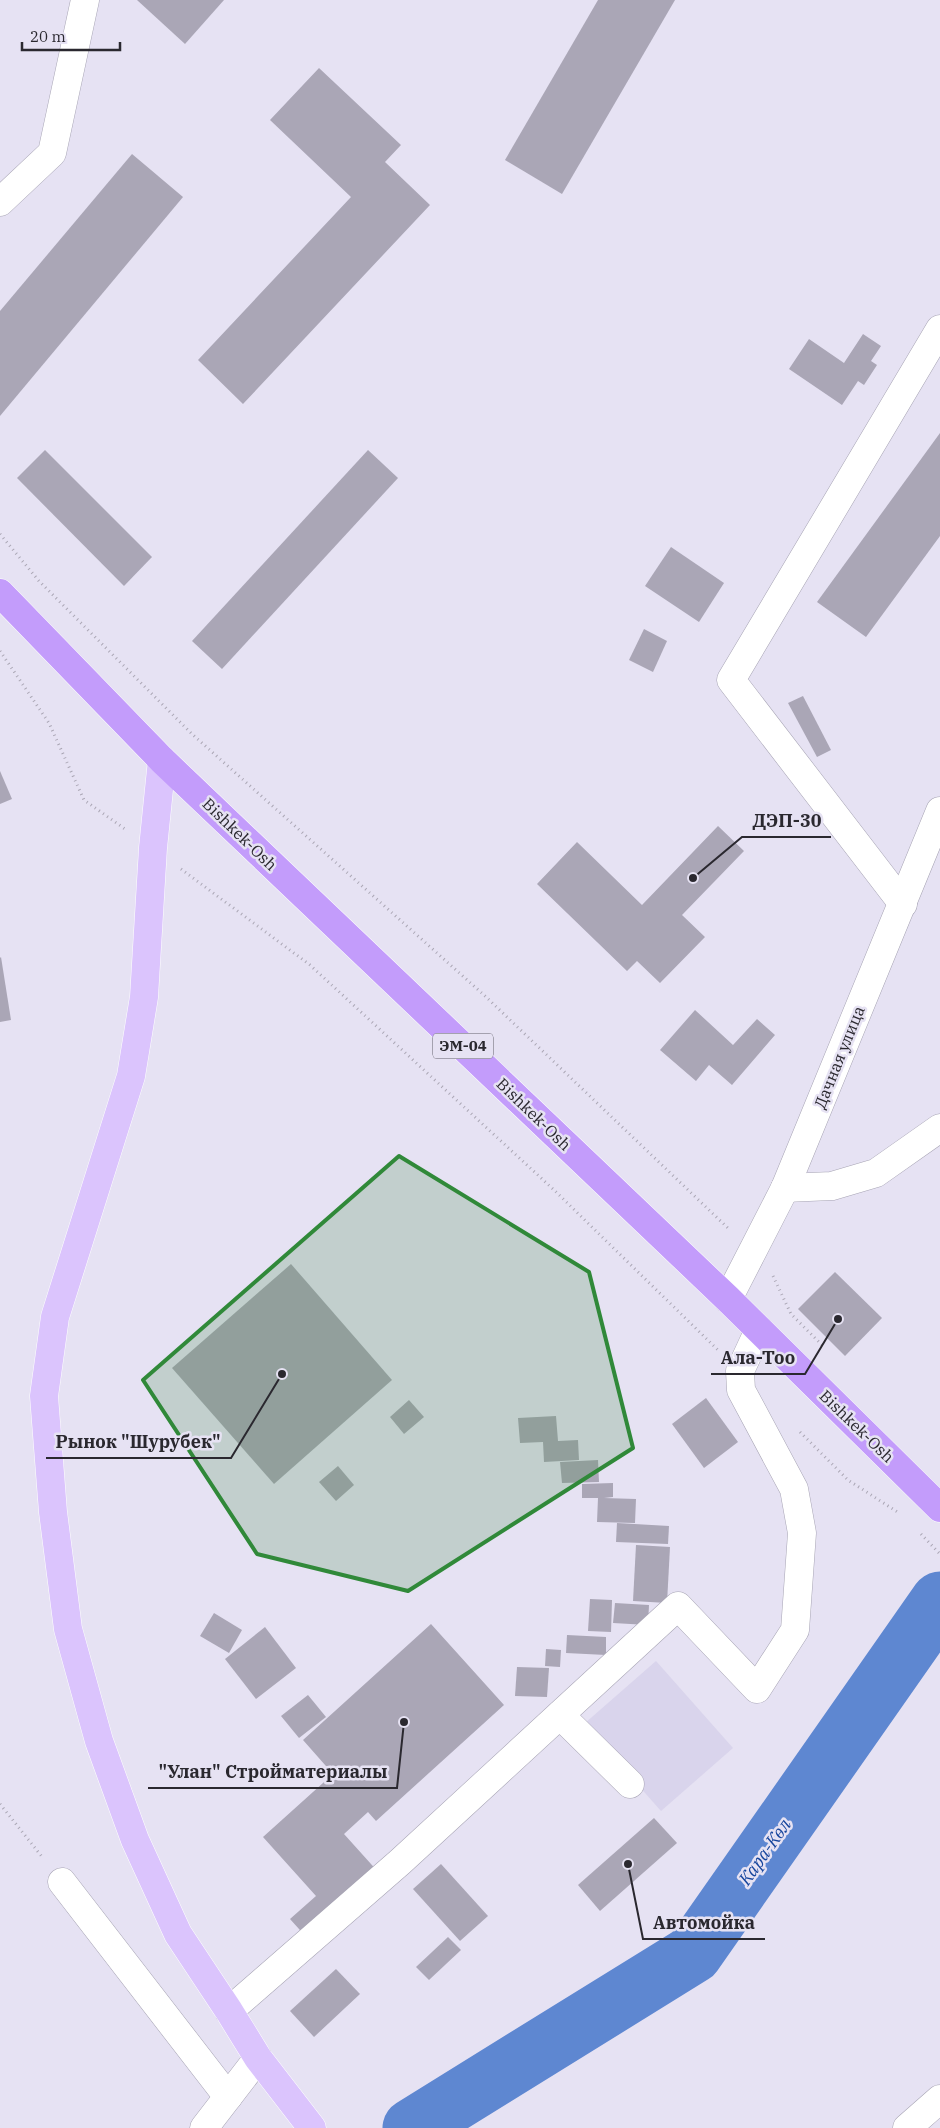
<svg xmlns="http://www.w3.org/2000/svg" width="940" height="2128" font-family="'IBM Plex Serif',serif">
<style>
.built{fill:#d9d4ec}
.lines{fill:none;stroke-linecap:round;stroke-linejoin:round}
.river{stroke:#5e87d1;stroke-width:59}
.building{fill:#aaa6b6}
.minor-casing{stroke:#a7a4b4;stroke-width:29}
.major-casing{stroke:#fff;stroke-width:29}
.highway-casing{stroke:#fff;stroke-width:29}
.path{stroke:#aba7b5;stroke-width:3;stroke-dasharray:1 4;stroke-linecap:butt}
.minor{stroke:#fff;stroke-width:28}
.major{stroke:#dbc4fd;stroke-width:28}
.highway{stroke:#c39cfb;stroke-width:28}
.marked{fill:#308939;fill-opacity:0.2;stroke:#308939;stroke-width:4;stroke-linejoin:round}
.labels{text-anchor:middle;stroke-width:5;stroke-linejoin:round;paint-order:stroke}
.shield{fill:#e6e2f3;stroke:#62606a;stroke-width:1}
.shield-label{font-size:15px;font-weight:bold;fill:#2a282f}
.street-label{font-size:16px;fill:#2a282f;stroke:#e6e2f3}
.water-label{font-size:18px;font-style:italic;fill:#15449c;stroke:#e6e2f3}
.leader{fill:none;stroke:#2a282f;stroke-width:2}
.callout-dot{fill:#2a282f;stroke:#e6e2f3;stroke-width:2}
.callout-label{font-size:18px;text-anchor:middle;font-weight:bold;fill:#2a282f;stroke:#e6e2f3;stroke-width:5;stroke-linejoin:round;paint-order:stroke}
</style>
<rect width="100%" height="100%" fill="#e6e2f3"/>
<path class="built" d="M 656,1661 L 733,1748 L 661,1811 L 584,1724 Z"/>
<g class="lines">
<path class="river" d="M 412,2128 L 693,1954 L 940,1601"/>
</g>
<g class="building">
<path d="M 137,0 L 224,0 L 185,44 Z"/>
<path d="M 598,0 L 675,0 L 562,194 L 505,160 Z"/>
<path d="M 319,68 L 401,145 L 385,162 L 430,205 L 243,404 L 198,360 L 351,197 L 270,120 Z"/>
<path d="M 132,154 L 183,197 L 0,416 L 0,311 Z"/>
<path d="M 863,334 L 881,346 L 871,361 L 877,365 L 864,385 L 858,381 L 842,405 L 789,369 L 809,339 L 844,363 Z"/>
<path d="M 940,433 L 940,536 L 866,637 L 817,602 Z"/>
<path d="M 45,450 L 152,557 L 124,586 L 17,478 Z"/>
<path d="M 368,450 L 398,478 L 222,669 L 192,641 Z"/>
<path d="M 671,547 L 724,583 L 699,622 L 645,586 Z"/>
<path d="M 644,629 L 667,641 L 653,672 L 629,660 Z"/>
<path d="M 803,696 L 831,750 L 817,757 L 788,703 Z"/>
<path d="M 0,771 L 12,799 L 0,804 Z"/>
<path d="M 718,826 L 744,851 L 682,915 L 705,937 L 660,983 L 637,961 L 627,971 L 537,884 L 577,842 L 642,905 Z"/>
<path d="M 1,957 L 11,1020 L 0,1022 L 0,958 Z"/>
<path d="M 695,1010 L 733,1045 L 757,1019 L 775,1035 L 732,1085 L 709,1065 L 696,1081 L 660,1050 Z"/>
<path d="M 291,1264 L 392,1380 L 274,1484 L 172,1368 Z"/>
<path d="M 835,1272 L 882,1318 L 845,1356 L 798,1309 Z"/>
<path d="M 706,1398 L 738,1442 L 704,1468 L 672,1424 Z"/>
<path d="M 409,1400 L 424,1417 L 404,1434 L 390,1417 Z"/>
<path d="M 556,1416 L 558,1441 L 578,1440 L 579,1460 L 544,1462 L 543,1442 L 520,1443 L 518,1418 Z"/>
<path d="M 598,1460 L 599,1482 L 562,1483 L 560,1462 Z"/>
<path d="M 338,1466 L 354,1485 L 336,1501 L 319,1482 Z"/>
<path d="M 613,1483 L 613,1497 L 604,1498 L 636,1499 L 635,1523 L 597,1522 L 598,1498 L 582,1498 L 582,1484 Z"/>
<path d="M 617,1523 L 669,1526 L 668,1544 L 616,1542 Z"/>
<path d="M 636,1545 L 670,1547 L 667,1603 L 633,1601 Z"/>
<path d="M 590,1599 L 612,1600 L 611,1632 L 588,1631 Z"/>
<path d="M 615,1603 L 649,1605 L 648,1625 L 613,1623 Z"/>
<path d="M 214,1613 L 242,1630 L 229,1653 L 200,1636 Z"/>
<path d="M 431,1624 L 504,1705 L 376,1821 L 368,1812 L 344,1834 L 380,1874 L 308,1939 L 290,1919 L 316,1896 L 263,1837 L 333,1774 L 303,1740 Z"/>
<path d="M 265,1627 L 296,1668 L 256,1699 L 225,1659 Z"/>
<path d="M 567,1635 L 606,1637 L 606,1655 L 566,1653 Z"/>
<path d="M 546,1649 L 561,1650 L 560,1667 L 545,1666 Z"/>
<path d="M 517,1667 L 549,1668 L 547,1697 L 515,1696 Z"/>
<path d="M 308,1695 L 326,1717 L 299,1738 L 281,1716 Z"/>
<path d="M 654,1818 L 677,1843 L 600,1911 L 578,1885 Z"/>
<path d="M 441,1864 L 488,1916 L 460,1941 L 413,1889 Z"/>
<path d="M 448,1937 L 461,1950 L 429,1980 L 416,1967 Z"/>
<path d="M 336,1969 L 360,1994 L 314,2037 L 290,2011 Z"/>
</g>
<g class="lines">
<g class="minor-casing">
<g id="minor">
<path d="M 0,202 L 52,153 L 85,0"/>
<path d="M 903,904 L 731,680 L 940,329"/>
<path d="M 785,1188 L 832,1186 L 876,1173 L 940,1128"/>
<path d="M 728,1299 L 785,1188 L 940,811"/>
<path d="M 560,1715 L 630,1784"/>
<path d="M 62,1882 L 228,2097"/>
<path d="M 229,2011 L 400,1862 L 678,1606 L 757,1689 L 795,1630 L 802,1533 L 794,1489 L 741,1390 L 740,1371 L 759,1330"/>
<path d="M 204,2128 L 258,2058"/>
<path d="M 907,2128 L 940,2099"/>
</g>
</g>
<g class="major-casing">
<path id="major" d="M 162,760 L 153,848 L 144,997 L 131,1076 L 55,1317 L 44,1396 L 53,1512 L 68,1629 L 99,1741 L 135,1840 L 178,1934 L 229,2011 L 258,2058 L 312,2128"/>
</g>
<g class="highway-casing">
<path id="highway" d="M 0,593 L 162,760 L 728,1299 L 940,1508"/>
</g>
<g class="path">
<path d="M 0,534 L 39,581 L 192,734 L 484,995 L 730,1230"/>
<path d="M 0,651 L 49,723 L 84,800 L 125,829"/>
<path d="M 181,869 L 310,965 L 553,1189 L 718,1350"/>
<path d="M 773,1276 L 791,1314 L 822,1345"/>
<path d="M 800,1432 L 848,1480 L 899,1513"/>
<path d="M 921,1534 L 940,1554"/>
<path d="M 0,1804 L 43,1858"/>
</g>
<use href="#minor" class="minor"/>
<use href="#major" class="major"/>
<use href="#highway" class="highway"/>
</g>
<path class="marked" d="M 399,1156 L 589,1272 L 633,1448 L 408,1591 L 257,1554 L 143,1380 Z"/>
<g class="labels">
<rect class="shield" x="433" y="1033.5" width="60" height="25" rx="4"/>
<g class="shield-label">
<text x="463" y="1051">ЭМ-04</text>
</g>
<g class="street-label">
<text transform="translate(240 834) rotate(44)" y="6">Bishkek-Osh</text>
<text transform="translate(839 1057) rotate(-68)" y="6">Дачная улица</text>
<text transform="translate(534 1114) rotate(44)" y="6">Bishkek-Osh</text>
<text transform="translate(857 1426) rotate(44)" y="6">Bishkek-Osh</text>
</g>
<g class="water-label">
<text transform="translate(765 1852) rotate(-55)" y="6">Кара-Көл</text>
</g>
</g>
<path class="leader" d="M693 878L742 837H831M838 1319L805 1374H711M282 1374L231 1458H46M404 1722L397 1788H148M628 1864L643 1939H765"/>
<g class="callout-dot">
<circle cx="693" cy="878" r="5"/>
<circle cx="838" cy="1319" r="5"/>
<circle cx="282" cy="1374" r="5"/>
<circle cx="404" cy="1722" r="5"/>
<circle cx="628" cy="1864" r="5"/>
</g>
<g class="callout-label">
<text x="787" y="827">ДЭП-30</text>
<text x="758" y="1364">Ала-Тоо</text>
<text x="138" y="1448">Рынок "Шурубек"</text>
<text x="273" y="1778">"Улан" Стройматериалы</text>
<text x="704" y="1929">Автомойка</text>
</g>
<path d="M22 42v8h98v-8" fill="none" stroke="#2a282f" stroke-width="2.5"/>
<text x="30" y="42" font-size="15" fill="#2a282f" stroke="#e6e2f3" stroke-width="4" paint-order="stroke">20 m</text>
</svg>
